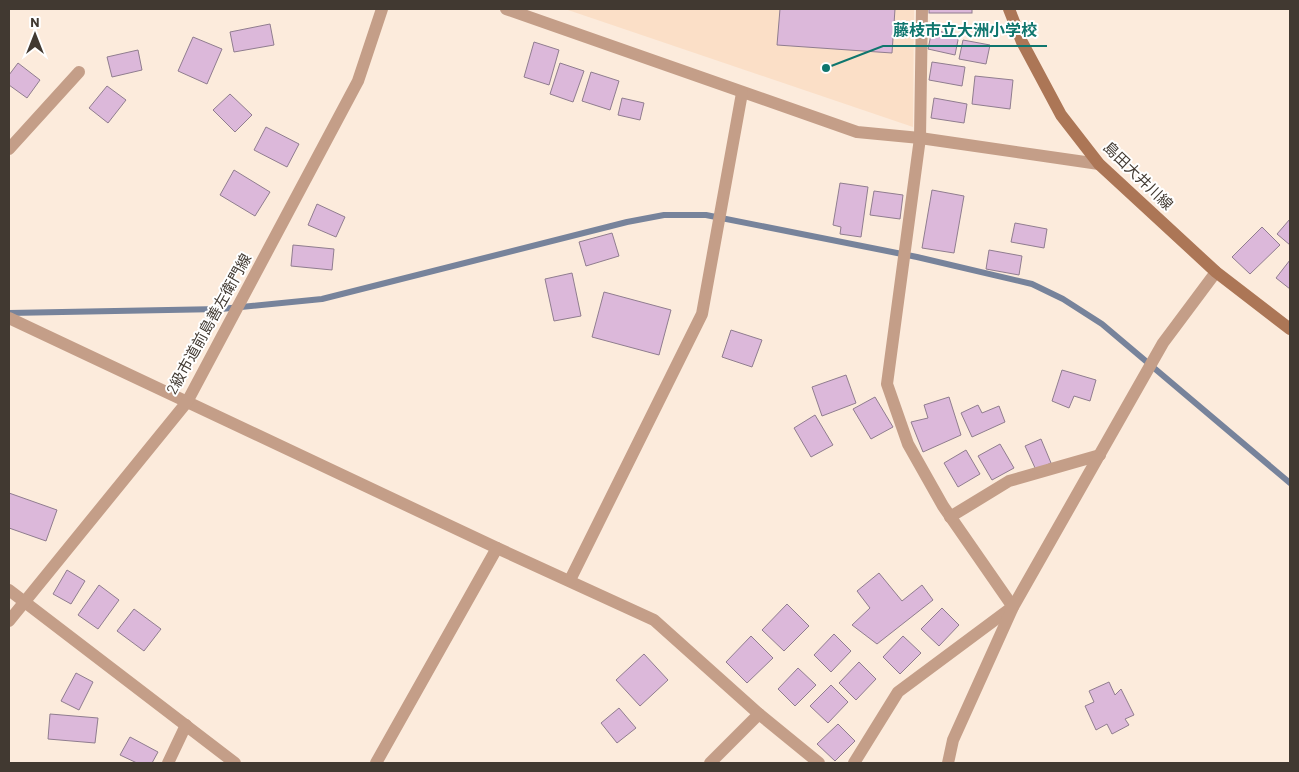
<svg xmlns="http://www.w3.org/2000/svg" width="1299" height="772" font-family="Barlow,'Noto Sans JP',sans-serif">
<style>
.built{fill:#fbdfc7}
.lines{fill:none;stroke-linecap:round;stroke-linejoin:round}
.stream{stroke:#77839b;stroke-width:6}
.building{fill:#dcb8da;stroke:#907d8f}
.street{stroke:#c49e88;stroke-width:12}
.secondary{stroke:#ac7656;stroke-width:12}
.labels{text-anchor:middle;stroke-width:4;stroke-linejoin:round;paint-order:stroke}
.street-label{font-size:15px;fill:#413931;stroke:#fff}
.leader{fill:none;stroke:#0f766e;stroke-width:2}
.callout-dot{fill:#0f766e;stroke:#fff;stroke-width:2}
.callout-label{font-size:16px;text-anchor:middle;font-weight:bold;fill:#0f766e;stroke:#fff;stroke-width:4;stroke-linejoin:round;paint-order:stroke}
</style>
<rect width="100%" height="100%" fill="#fcebdc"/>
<path class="built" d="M 565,9 L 914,9 L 913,127 Z"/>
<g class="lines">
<path class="stream" d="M 9,313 L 221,309 L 322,299 L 627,222 L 664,215 L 706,215 L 917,257 L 1032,284 L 1063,299 L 1102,324 L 1290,483"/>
</g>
<g class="building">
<path d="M 780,9 L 895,9 L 892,53 L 777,45 Z"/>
<rect x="929" y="9" width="43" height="4"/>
<path d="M 270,24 L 274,45 L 234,52 L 230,32 Z"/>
<path d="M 932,30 L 959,35 L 955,55 L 928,49 Z"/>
<path d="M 193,37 L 222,49 L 207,84 L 178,71 Z"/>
<path d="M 963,40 L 990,45 L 986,64 L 959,59 Z"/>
<path d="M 534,42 L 559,50 L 549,85 L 524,77 Z"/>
<path d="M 138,50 L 142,70 L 112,77 L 107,57 Z"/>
<path d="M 932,62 L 965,67 L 962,86 L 929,80 Z"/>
<path d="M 18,63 L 40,80 L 27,98 L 9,85 L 9,75 Z"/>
<path d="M 560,63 L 584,71 L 573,102 L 550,94 Z"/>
<path d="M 591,72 L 619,81 L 610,110 L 582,101 Z"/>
<path d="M 975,76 L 1013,80 L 1010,109 L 972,104 Z"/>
<path d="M 107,86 L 126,100 L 108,123 L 89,108 Z"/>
<path d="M 230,94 L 252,115 L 235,132 L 213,110 Z"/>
<path d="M 622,98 L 644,103 L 640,120 L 618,115 Z"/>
<path d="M 934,98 L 967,104 L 964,123 L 931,118 Z"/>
<path d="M 266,127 L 299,144 L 287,167 L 254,150 Z"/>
<path d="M 234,170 L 270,192 L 255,216 L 220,195 Z"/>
<path d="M 840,183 L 868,187 L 861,237 L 840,234 L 841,227 L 833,225 Z"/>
<path d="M 932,190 L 964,196 L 954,253 L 922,248 Z"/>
<path d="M 874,191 L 903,195 L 900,219 L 870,215 Z"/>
<path d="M 317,204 L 345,217 L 336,237 L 308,225 Z"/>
<path d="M 1290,219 L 1290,245 L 1277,234 Z"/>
<path d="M 1015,223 L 1047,229 L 1044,248 L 1011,242 Z"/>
<path d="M 1262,227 L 1280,245 L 1250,274 L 1232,257 Z"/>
<path d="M 612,233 L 619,256 L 586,266 L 579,242 Z"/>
<path d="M 293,245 L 334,249 L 332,270 L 291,266 Z"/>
<path d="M 989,250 L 1022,256 L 1019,275 L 986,269 Z"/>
<path d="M 1290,260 L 1290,289 L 1276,278 Z"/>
<path d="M 572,273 L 581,316 L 554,321 L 545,279 Z"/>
<path d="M 604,292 L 671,310 L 659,355 L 592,337 Z"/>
<path d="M 731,330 L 762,340 L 752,367 L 722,357 Z"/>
<path d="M 1062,370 L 1096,380 L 1090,401 L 1074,396 L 1069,408 L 1052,401 Z"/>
<path d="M 846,375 L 856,403 L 822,416 L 812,387 Z"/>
<path d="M 875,397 L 893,427 L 871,439 L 853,409 Z"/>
<path d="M 949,397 L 961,435 L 923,452 L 911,422 L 928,418 L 924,405 Z"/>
<path d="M 978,405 L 982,413 L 999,406 L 1005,422 L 972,437 L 961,413 Z"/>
<path d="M 815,415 L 833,445 L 811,457 L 794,428 Z"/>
<path d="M 1041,439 L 1051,463 L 1036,470 L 1025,446 Z"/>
<path d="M 1000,444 L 1014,468 L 992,480 L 978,456 Z"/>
<path d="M 966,450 L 980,474 L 958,487 L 944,463 Z"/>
<path d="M 9,493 L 57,510 L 46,541 L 9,528 Z"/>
<path d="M 67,570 L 85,581 L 71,604 L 53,594 Z"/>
<path d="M 879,573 L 902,601 L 922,585 L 933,600 L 877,644 L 852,625 L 870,608 L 857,591 Z"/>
<path d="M 99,585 L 119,600 L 98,629 L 78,615 Z"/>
<path d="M 787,604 L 809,626 L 784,651 L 762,630 Z"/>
<path d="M 942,608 L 959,625 L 939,646 L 921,629 Z"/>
<path d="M 134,609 L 161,629 L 144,651 L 117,631 Z"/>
<path d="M 834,634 L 851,651 L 831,672 L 814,655 Z"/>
<path d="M 751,636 L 773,658 L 747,683 L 726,662 Z"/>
<path d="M 903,636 L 921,653 L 900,674 L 883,657 Z"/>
<path d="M 644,654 L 668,680 L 640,706 L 616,680 Z"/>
<path d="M 859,662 L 876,679 L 856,700 L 839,683 Z"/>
<path d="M 798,668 L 816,685 L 795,706 L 778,689 Z"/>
<path d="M 76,673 L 93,682 L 79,710 L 61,701 Z"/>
<path d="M 1109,682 L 1115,695 L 1121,689 L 1134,715 L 1125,719 L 1129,725 L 1112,734 L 1107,724 L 1096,730 L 1085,706 L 1094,702 L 1089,691 Z"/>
<path d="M 831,685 L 848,702 L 828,723 L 810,706 Z"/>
<path d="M 619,708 L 636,728 L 617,743 L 601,723 Z"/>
<path d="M 50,714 L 98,718 L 95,743 L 48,739 Z"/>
<path d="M 838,724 L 855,741 L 835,761 L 817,744 Z"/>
<path d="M 130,737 L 158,752 L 152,763 L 137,763 L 120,755 Z"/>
</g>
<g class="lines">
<g class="street">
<path d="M 506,9 L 857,132 L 920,138 L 1099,164"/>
<path d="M 922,9 L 920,138 L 887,384 L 908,444 L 943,506 L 1013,607"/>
<path d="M 9,149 L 79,72"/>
<path d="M 9,318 L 497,548 L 654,620 L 759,714 L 819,763"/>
<path d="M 950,517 L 1009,481 L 1100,455"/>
<path d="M 570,580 L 702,314 L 742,93"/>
<path d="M 9,590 L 235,763"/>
<path d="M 9,621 L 187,402 L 358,81 L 382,9"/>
<path d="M 168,763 L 186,725"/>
<path d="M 376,763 L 497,548"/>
<path d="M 710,763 L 759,714"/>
<path d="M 854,763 L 898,692 L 1011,608"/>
<path d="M 948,763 L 953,740 L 1013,607 L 1163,343 L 1216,272"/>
</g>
<path class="secondary" d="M 1009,9 L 1022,42 L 1061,115 L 1099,164 L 1216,272 L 1290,329"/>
</g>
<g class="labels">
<g class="street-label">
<text transform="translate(1138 176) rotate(44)" y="5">島田大井川線</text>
<text transform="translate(209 324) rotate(-61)" y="5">2級市道前島善左衛門線</text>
</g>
</g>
<path class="leader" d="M826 68L883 46H1047"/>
<circle class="callout-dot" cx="826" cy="68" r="5"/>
<g class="callout-label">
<text x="965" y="36">藤枝市立大洲小学校</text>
</g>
<rect width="1299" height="772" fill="none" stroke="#413931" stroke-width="20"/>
<g transform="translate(35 35)" stroke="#ffffff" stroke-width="4" paint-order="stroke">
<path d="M0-4L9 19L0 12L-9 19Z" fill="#413931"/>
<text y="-8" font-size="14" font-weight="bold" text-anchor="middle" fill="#413931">N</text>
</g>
</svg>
